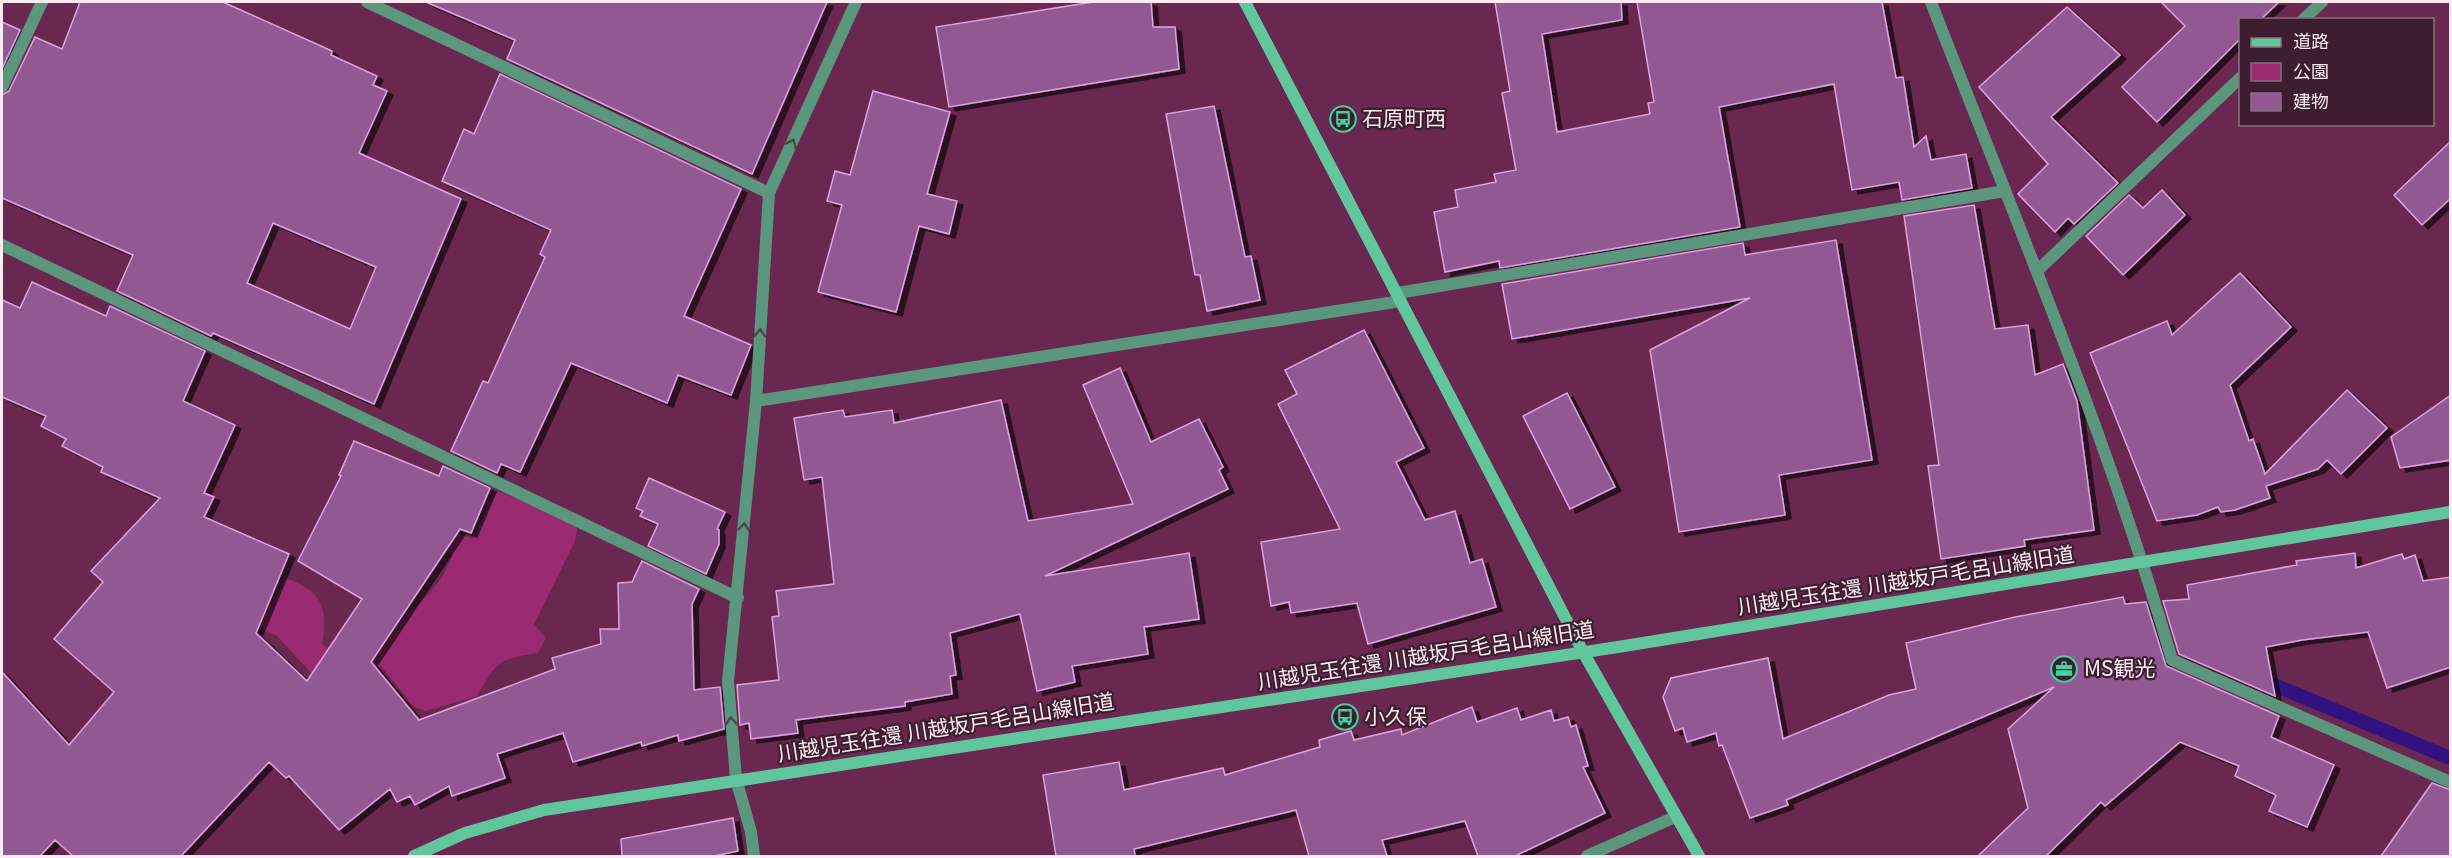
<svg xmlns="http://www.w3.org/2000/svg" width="2452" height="858" font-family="Georgia,'Noto Sans JP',serif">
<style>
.green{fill:#9a2b71}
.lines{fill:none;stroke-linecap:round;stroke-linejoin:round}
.stream{stroke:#321180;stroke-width:14}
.building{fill:#915992;stroke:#dfa2e0;stroke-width:1.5;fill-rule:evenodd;filter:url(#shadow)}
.street{stroke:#5b977e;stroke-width:12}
.secondary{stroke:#60c69e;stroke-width:12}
.oneway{stroke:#48484b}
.labels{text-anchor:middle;stroke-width:4.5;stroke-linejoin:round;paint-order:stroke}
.poi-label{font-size:21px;fill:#fbeaf2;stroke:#3d1e30;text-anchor:start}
.street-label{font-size:21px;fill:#fbeaf2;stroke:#3d1e30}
</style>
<defs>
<filter id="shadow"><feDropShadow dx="6" dy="4" stdDeviation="0" flood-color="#0009"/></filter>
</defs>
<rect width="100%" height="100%" fill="#6a2750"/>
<path class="green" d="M 498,491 L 578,524 L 575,541 L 534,624 L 546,638 L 538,653 C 497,659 497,662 477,696 L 426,711 L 414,707 L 381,666 L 339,703 L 276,635 L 265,631 L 225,590 L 272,606 L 286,578 C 321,591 329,607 322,644 L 338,657 L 370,651 L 429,594 L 442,577 L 453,555 L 442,547 L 445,529 L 473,539 L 490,502 Z"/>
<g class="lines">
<path class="stream" d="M 2255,677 L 2450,758"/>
</g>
<g class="building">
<path d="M 80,2 L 223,2 L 332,51 L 331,55 L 377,76 L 373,85 L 387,91 L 359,153 L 461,199 L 374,404 L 213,333 L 211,336 L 117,291 L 133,255 L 2,198 L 2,95 L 9,91 L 35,37 L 62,49 ZM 273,223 L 376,267 L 350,329 L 247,283 Z"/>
<path d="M 426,2 L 827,2 L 752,174 L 507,59 L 515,40 Z"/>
<path d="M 1093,2 L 1151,2 L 1153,27 L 1175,27 L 1179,69 L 949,107 L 936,27 Z"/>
<path d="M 1495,2 L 1621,2 L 1622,20 L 1542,34 L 1557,132 L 1650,114 L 1648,103 L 1654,102 L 1637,2 L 1882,2 L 1896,78 L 1903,77 L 1914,147 L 1926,136 L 1931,160 L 1966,154 L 1972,188 L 1902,200 L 1899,182 L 1852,190 L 1834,84 L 1719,107 L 1740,227 L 1500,268 L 1499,261 L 1445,272 L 1434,212 L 1458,207 L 1455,190 L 1496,182 L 1494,174 L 1516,170 L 1502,93 L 1510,91 Z"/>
<path d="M 2161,2 L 2279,2 L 2260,20 L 2241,20 L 2241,38 L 2157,122 L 2122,87 L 2185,26 Z"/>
<path d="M 2067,7 L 2120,55 L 2051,117 L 2118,183 L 2074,224 L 2068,218 L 2055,232 L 2018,194 L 2048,164 L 1979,87 Z"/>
<path d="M 2,22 L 20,30 L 2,69 Z"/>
<path d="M 500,74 L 741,189 L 684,316 L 751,345 L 731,395 L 678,375 L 667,403 L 571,363 L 520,472 L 501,464 L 497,473 L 451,451 L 483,381 L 488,383 L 545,257 L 540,254 L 551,230 L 442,181 L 464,129 L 474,134 Z"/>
<path d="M 873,91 L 950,112 L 927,194 L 957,201 L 949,234 L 919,226 L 896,312 L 818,292 L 842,205 L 827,201 L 835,171 L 850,175 Z"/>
<path d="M 1214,106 L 1245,257 L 1251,256 L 1260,300 L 1207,311 L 1200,275 L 1195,275 L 1166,114 Z"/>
<path d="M 2451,141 L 2451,198 L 2422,225 L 2394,195 Z"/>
<path d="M 2162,190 L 2185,215 L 2123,275 L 2086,236 L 2129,195 L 2143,208 Z"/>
<path d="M 1974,205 L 1995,329 L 2028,325 L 2035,375 L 2063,364 L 2077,401 L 2094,530 L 2024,540 L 2025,546 L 1941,559 L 1928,466 L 1939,465 L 1904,216 Z"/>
<path d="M 1836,240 L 1872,460 L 1779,475 L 1785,515 L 1679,532 L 1650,350 L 1750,298 L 1512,339 L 1502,284 L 1743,243 L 1745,255 Z"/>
<path d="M 2240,273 L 2291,327 L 2230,385 L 2249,441 L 2253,439 L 2265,474 L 2347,390 L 2387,428 L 2341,474 L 2327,460 L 2318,469 L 2266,486 L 2270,498 L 2235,510 L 2221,512 L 2218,507 L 2197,515 L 2157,521 L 2090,353 L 2167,321 L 2172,335 Z"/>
<path d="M 32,282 L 106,316 L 110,306 L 205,351 L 183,401 L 235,425 L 204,493 L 214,497 L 204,517 L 289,554 L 256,633 L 307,681 L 362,599 L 298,561 L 341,476 L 339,475 L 354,441 L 439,476 L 443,466 L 490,488 L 471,533 L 460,529 L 371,662 L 419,720 L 555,669 L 552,658 L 601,644 L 600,629 L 619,629 L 618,583 L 632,582 L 642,561 L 699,589 L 692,604 L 694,690 L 720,687 L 724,729 L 679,741 L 678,735 L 642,746 L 641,742 L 573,762 L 563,733 L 497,754 L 505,778 L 452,796 L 449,786 L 415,805 L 410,796 L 397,802 L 390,789 L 339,830 L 289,776 L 286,778 L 269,762 L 181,856 L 73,856 L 55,840 L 40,856 L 2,856 L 2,672 L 69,745 L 114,692 L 54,639 L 103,582 L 91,571 L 160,498 L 101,472 L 103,467 L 62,446 L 66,439 L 41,426 L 46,416 L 2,397 L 2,300 L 20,308 Z"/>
<path d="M 1364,330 L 1424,448 L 1396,462 L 1425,520 L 1455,511 L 1470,563 L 1482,559 L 1496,607 L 1368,644 L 1357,603 L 1291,613 L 1289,602 L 1271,606 L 1261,542 L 1340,529 L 1278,404 L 1297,394 L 1285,370 Z"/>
<path d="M 1120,368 L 1151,442 L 1199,419 L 1223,467 L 1219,470 L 1228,489 L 1045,576 L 1189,553 L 1199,619 L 1144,627 L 1148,654 L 1072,666 L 1075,682 L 1037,691 L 1020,614 L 950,633 L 956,675 L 950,676 L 952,694 L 905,702 L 905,706 L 796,720 L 798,733 L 751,739 L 749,723 L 740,725 L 737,685 L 779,680 L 772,617 L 779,616 L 776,591 L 834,584 L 822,477 L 804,480 L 794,418 L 843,410 L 845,417 L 892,410 L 894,423 L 1001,400 L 1028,521 L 1133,504 L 1083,385 Z"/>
<path d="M 1567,393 L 1615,487 L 1570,509 L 1523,416 Z"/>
<path d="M 2451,395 L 2451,460 L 2400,468 L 2391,437 Z"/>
<path d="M 649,478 L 725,512 L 717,529 L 719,530 L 719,544 L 706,574 L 648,546 L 658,524 L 640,516 L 643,511 L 636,508 Z"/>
<path d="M 2355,553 L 2356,568 L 2402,554 L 2404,559 L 2415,555 L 2423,581 L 2451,577 L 2451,667 L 2387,688 L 2368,632 L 2302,640 L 2266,647 L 2275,696 L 2179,654 L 2163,601 L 2189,599 L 2187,585 L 2297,565 L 2296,561 Z"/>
<path d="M 2123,597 L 2125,604 L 2146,602 L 2166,666 L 2279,716 L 2271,737 L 2334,765 L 2307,827 L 2269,811 L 2276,795 L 2235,776 L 2239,766 L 2180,742 L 2105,806 L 2101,802 L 2046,856 L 1978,856 L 2028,808 L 2008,729 L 2054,687 L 1786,800 L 1788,805 L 1750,818 L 1722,745 L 1719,746 L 1716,733 L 1687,742 L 1683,728 L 1675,731 L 1663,697 L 1671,678 L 1768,658 L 1783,739 L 1889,695 L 1916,689 L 1906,643 L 2015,617 Z"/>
<path d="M 1472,707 L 1477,722 L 1517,708 L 1521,720 L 1551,710 L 1554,721 L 1568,717 L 1571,727 L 1576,725 L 1588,766 L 1583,767 L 1605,813 L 1515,856 L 1478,856 L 1465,821 L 1382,840 L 1387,856 L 1309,856 L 1296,810 L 1134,849 L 1135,856 L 1056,856 L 1043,775 L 1119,762 L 1124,790 L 1223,768 L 1225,775 L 1320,747 L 1319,740 L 1351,731 L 1354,740 L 1401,729 L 1402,735 Z"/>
<path d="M 2432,783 L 2451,790 L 2451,856 L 2381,856 Z"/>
<path d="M 733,818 L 738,851 L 714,856 L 622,856 L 621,839 Z"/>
</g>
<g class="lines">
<g class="street">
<path d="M 367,2 L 769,193"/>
<path d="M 1931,2 C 2015,219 2107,435 2172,660 L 2450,782"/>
<path d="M 2303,20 L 2322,2"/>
<path d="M 2,87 L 42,2"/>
<path d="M 2,245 L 738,598"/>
<path d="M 2037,271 L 2240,78"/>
<path d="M 1398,293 L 2005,191"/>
<path d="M 756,401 L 1401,301"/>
<path d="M 754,856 L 751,832 L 736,779 L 728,681 L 756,401 L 769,193 L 856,2"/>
<path d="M 1587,856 L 1675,817"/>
</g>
<g class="secondary">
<path d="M 1245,2 L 1583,652 L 1699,856"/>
<path d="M 414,856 L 465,833 L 544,810 L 1618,647 L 2450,512"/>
</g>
</g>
<defs><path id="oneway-chevron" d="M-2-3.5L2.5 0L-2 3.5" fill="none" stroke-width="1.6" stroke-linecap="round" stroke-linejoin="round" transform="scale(1.5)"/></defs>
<g class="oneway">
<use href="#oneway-chevron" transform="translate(792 143) rotate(-66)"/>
<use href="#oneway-chevron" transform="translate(760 333) rotate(-86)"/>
<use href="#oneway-chevron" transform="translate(744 527) rotate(-85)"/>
<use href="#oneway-chevron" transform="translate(731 721) rotate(-94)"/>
</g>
<defs>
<g id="bus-ring" transform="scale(1.35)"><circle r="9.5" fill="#3d1e30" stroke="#3fd4a2" stroke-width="1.5"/><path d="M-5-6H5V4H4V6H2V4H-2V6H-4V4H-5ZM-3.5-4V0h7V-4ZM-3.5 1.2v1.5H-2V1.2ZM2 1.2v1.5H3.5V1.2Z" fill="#3fd4a2"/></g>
<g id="office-ring" transform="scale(1.35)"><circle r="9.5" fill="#3d1e30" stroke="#3fd4a2" stroke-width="1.5"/><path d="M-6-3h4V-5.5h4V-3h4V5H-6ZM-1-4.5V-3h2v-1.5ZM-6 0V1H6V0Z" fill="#3fd4a2"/></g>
</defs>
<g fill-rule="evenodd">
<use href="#bus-ring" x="1343" y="119"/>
<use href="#office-ring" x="2064" y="669"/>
<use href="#bus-ring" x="1345" y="717"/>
</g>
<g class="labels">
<g class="poi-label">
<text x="1362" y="126">石原町西</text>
<text x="2084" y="676">MS観光</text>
<text x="1364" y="724">小久保</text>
</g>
<g class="street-label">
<text transform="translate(1906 581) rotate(-9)" y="7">川越児玉往還 川越坂戸毛呂山線旧道</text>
<text transform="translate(1426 656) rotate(-9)" y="7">川越児玉往還 川越坂戸毛呂山線旧道</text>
<text transform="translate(946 728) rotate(-9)" y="7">川越児玉往還 川越坂戸毛呂山線旧道</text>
</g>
</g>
<rect width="2452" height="858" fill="none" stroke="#fbeaf2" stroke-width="6"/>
<rect x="2239" y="18" width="195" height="108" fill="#3d1e30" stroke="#89707e" stroke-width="1.5"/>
<rect x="2251" y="38" width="30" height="9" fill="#60c69e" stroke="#89707e" stroke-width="1.5"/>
<text x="2293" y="48" font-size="18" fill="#fbeaf2">道路</text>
<rect x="2251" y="63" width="30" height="18" fill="#9a2b71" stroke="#89707e" stroke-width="1.5"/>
<text x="2293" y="78" font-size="18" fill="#fbeaf2">公園</text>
<rect x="2251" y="93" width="30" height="18" fill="#915992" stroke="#89707e" stroke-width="1.5"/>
<text x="2293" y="108" font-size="18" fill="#fbeaf2">建物</text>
</svg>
